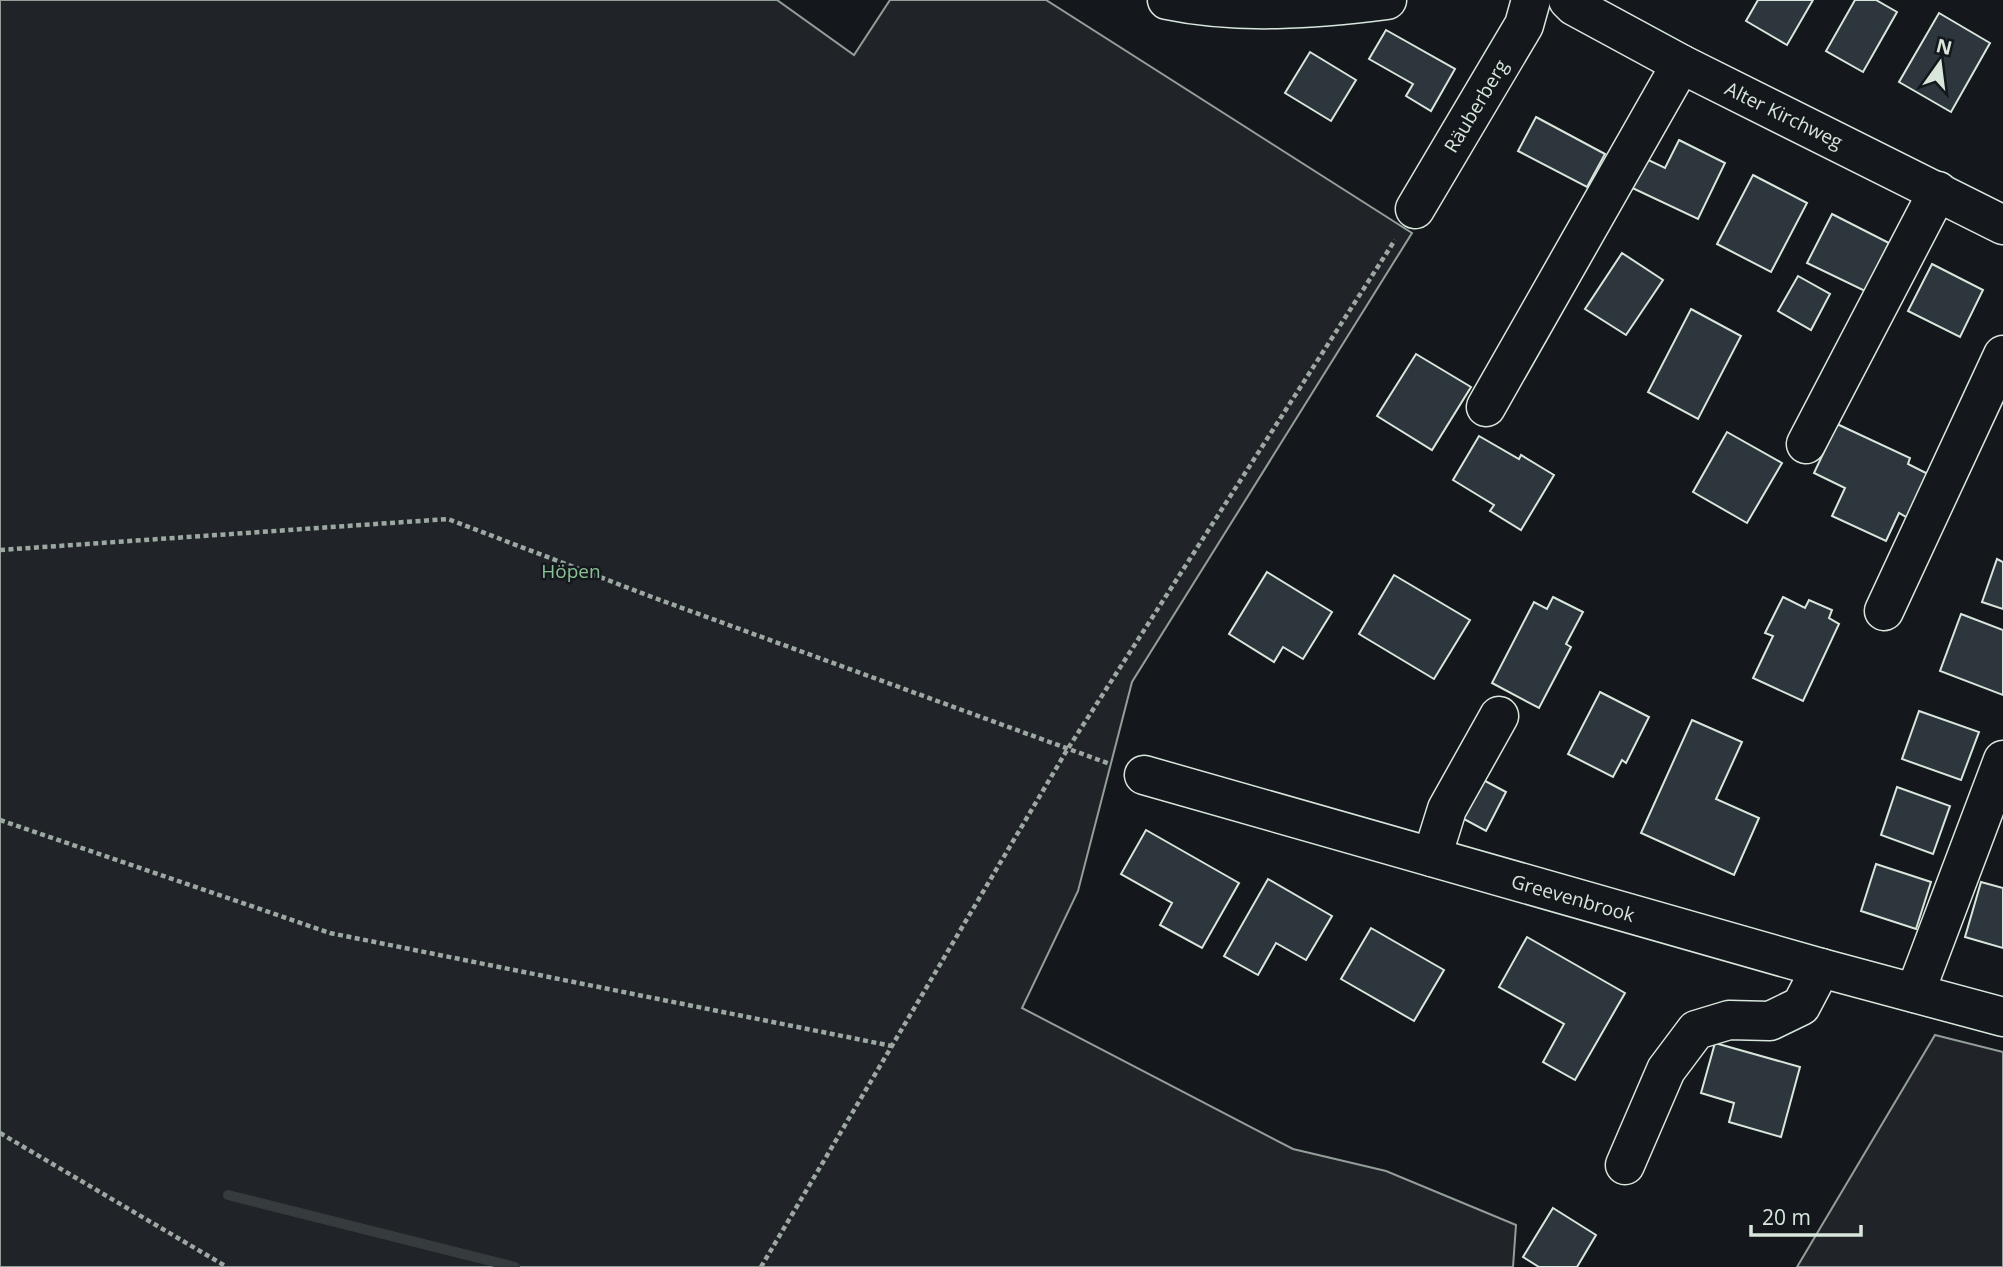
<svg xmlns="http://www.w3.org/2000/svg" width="2003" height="1267" font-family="'Open Sans',sans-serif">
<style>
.green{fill:#202428;stroke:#939e99;stroke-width:2}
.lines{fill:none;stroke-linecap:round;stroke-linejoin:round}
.stream{stroke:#363b3e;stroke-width:10}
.building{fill:#2c363c;stroke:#d8e6dc;stroke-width:2}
.minor-casing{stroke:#d8e6dc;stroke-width:41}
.path{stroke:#9da8a2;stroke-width:4.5;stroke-dasharray:5 3.5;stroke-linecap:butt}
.minor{stroke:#14181c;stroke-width:38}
.labels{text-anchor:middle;stroke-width:5;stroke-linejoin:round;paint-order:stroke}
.street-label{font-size:19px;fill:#d8e6dc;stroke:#14181c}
.park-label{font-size:19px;fill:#8ac095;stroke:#14181c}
</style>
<rect width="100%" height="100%" fill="#14181c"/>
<g class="green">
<path d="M 0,0 L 777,0 L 854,55 L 890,0 L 1046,0 L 1412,233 L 1132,682 L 1078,891 L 1022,1008 L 1293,1149 L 1386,1171 L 1516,1225 L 1513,1267 L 0,1267 Z"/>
<path d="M 1935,1035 L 2003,1052 L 2003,1267 L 1797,1267 Z"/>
</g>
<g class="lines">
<path class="stream" d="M 228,1195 L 515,1267"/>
</g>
<g class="building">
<path d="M 1758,0 L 1813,0 L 1787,45 L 1746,21 Z"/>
<path d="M 1855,0 L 1876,0 L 1897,12 L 1863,72 L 1826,51 Z"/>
<path d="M 1939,13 L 1990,43 L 1951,112 L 1899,82 Z"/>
<path d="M 1386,30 L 1455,69 L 1431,111 L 1406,96 L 1413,84 L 1369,59 Z"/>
<path d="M 1310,52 L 1356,80 L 1331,121 L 1285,93 Z"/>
<path d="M 1536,117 L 1605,154 L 1587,187 L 1518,151 Z"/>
<path d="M 1679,140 L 1725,163 L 1698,219 L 1626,185 L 1640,156 L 1665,168 Z"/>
<path d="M 1753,175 L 1807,203 L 1771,272 L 1717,244 Z"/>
<path d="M 1832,214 L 1889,243 L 1865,291 L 1807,263 Z"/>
<path d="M 1622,253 L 1663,280 L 1626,335 L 1585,309 Z"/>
<path d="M 1932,264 L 1983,290 L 1960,337 L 1908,311 Z"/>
<path d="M 1798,276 L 1830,294 L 1811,330 L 1778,311 Z"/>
<path d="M 1691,309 L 1741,336 L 1698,419 L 1648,392 Z"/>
<path d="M 1416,354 L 1471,387 L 1432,450 L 1377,416 Z"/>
<path d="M 1837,424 L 1910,458 L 1908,464 L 1928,474 L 1908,518 L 1899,513 L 1886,541 L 1832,516 L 1845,488 L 1814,473 Z"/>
<path d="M 1727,432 L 1782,463 L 1747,523 L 1693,492 Z"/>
<path d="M 1479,436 L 1519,459 L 1521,455 L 1554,475 L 1521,530 L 1490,511 L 1494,505 L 1453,480 Z"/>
<path d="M 1997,559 L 2003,562 L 2003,609 L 1982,602 Z"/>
<path d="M 1267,572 L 1332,612 L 1303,659 L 1283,647 L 1274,662 L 1229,634 Z"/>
<path d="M 1394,575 L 1470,620 L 1434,679 L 1359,634 Z"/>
<path d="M 1553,597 L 1583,612 L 1566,644 L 1571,647 L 1539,708 L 1492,683 L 1534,602 L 1547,609 Z"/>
<path d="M 1783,597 L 1805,608 L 1809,600 L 1832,610 L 1829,618 L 1839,624 L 1803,701 L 1753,678 L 1773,636 L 1765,633 Z"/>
<path d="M 1961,614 L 2003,630 L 2003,695 L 1940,671 Z"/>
<path d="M 1600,692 L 1649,717 L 1626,763 L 1622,760 L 1613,777 L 1568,754 Z"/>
<path d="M 1919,711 L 1979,732 L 1961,780 L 1902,759 Z"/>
<path d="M 1692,720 L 1742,742 L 1716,799 L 1759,818 L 1734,875 L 1641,833 Z"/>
<path d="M 1472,774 L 1506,792 L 1486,831 L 1451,812 Z"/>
<path d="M 1897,787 L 1950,806 L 1933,854 L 1881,835 Z"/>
<path d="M 1146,830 L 1239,883 L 1202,948 L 1160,925 L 1172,903 L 1121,874 Z"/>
<path d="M 1876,864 L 1931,882 L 1916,929 L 1861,911 Z"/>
<path d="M 1268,879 L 1332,916 L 1306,960 L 1276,943 L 1258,975 L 1224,956 Z"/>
<path d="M 1981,882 L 2003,888 L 2003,948 L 1965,937 Z"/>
<path d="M 1371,928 L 1444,970 L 1414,1021 L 1341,979 Z"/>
<path d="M 1527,937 L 1625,993 L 1575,1080 L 1543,1062 L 1564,1024 L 1499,987 Z"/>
<path d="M 1715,1043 L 1800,1067 L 1781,1137 L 1729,1122 L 1734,1103 L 1701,1093 Z"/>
<path d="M 1553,1208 L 1596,1235 L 1577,1267 L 1539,1267 L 1523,1257 Z"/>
</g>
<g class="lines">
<g class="minor-casing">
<g id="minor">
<path d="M 1167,0 C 1238,15 1316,9 1387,0"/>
<path d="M 1568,0 L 1574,6 L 1681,64 L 2003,225"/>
<path d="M 1415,209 L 1524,25 L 1531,0"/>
<path d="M 1486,407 L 1681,64"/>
<path d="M 1806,444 L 1938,191"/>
<path d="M 1884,611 L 2003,355"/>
<path d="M 1144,775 L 1821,968 L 2003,1017"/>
<path d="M 1432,857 L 1447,809 L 1499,716"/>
<path d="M 1915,993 L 2003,760"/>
<path d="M 1625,1165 L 1666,1070 L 1696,1030 L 1729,1020 L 1770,1021 L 1801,1006 L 1821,968"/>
</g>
</g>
<g class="path">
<path d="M 0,550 L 448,519 L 652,597 L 1110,764"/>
<path d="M 0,820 L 330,933 L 892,1046"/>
<path d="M 0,1133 L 227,1267"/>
<path d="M 761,1267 L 1067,750 L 1395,240"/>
</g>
<use href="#minor" class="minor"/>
</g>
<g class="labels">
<g class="street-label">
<text transform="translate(1476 106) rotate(-59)" y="7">Räuberberg</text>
<text transform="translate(1784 115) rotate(26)" y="7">Alter Kirchweg</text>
<text transform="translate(1573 898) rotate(16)" y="7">Greevenbrook</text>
</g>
<g class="park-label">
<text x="571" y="578">Höpen</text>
</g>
</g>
<g transform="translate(1940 63) rotate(14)" stroke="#14181c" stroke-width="5" paint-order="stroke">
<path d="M0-5L12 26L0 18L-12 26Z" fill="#d8e6dc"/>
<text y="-10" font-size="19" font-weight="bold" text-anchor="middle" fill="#d8e6dc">N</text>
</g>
<path d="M1751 1225v10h110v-10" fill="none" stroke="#d8e6dc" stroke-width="3.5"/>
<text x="1762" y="1225" font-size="21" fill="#d8e6dc" stroke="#14181c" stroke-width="5" paint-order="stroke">20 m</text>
</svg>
